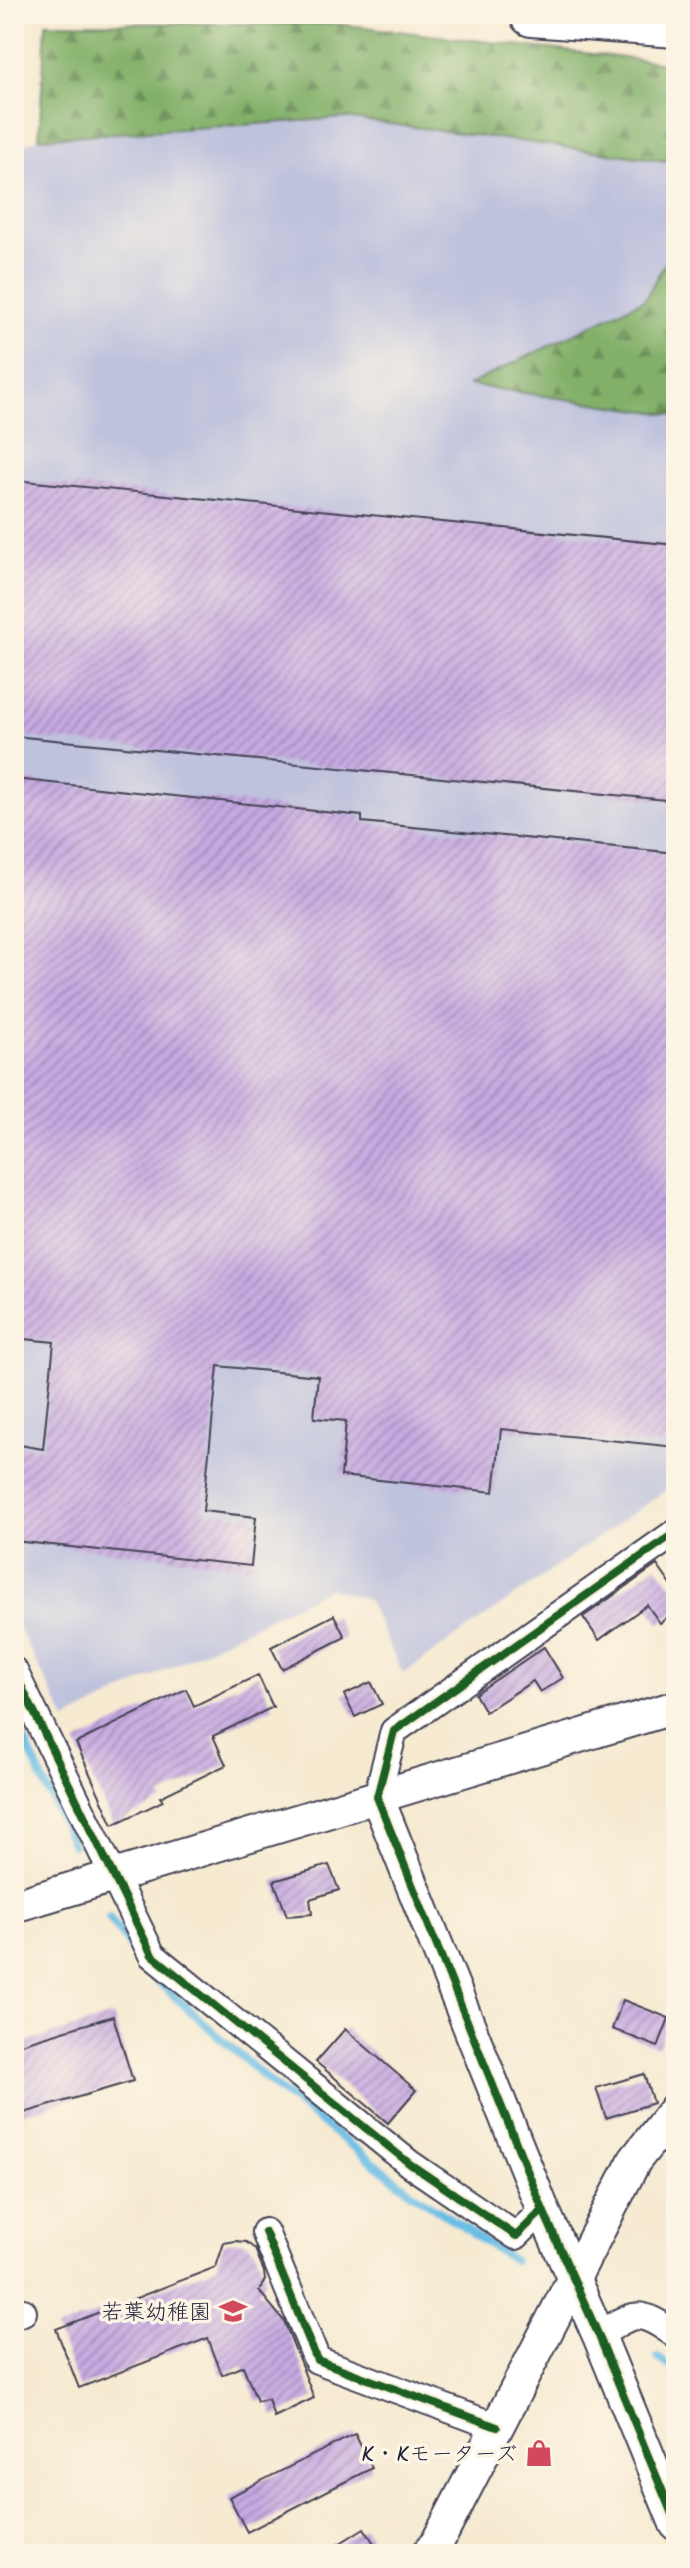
<svg xmlns="http://www.w3.org/2000/svg" width="690" height="2568" font-family="Kalam,'Klee One',sans-serif">
<style>
.industrial{fill:#bfc2dd}
.forest{fill:url(#forest-firs);stroke:#526952;stroke-width:2}
.lines{fill:none;stroke-linecap:round;stroke-linejoin:round}
.stream{stroke:#6abee6;stroke-width:8}
.building{fill:url(#building-hatch)}
.minor-casing{stroke:#424052;stroke-width:30}
.tertiary-casing{stroke:#424052;stroke-width:36}
.motorway-casing{stroke:#424052;stroke-width:48}
.minor{stroke:#fff;stroke-width:26}
.tertiary{stroke:#fff;stroke-width:32}
.motorway{stroke:#fff;stroke-width:44}
.cycleway-casing{stroke:#fcf5e5;stroke-width:13}
.cycleway{stroke:#1b5e20;stroke-width:8}
.labels{text-anchor:middle;stroke-width:7;stroke-linejoin:round;paint-order:stroke}
.poi-label{font-size:22px;fill:#22223b;stroke:#fcf5e5;text-anchor:end}
</style>
<defs>
<pattern id="forest-firs" width="22" height="20" patternUnits="userSpaceOnUse" patternTransform="scale(2)"><rect width="22" height="20" fill="#82b069"/><path d="M5 1l3.5 6h-7zM16 11l3.5 6h-7z" fill="#6a8f58"/></pattern>
<pattern id="building-hatch" width="6" height="6" patternUnits="userSpaceOnUse" patternTransform="scale(2)"><rect width="6" height="6" fill="#c6a9e1"/><path d="M-1 1l2-2M0 6l6-6M5 7l2-2" fill="none" stroke="#a089b8"/></pattern>
</defs>
<rect width="100%" height="100%" fill="#fcf5e5"/>
<filter id="ink" filterUnits="userSpaceOnUse"><feTurbulence type="fractalNoise" baseFrequency=".0125" numOctaves="2"/><feDisplacementMap in="SourceGraphic" scale="16" xChannelSelector="R" yChannelSelector="G"/><feConvolveMatrix kernelMatrix="1 2 1 2 8 2 1 2 1" color-interpolation-filters="sRGB"/></filter>
<filter id="wash" filterUnits="userSpaceOnUse"><feTurbulence type="fractalNoise" baseFrequency=".006" numOctaves="4" result="noise"/><feDisplacementMap in="SourceGraphic" scale="32" xChannelSelector="R" yChannelSelector="G"/><feGaussianBlur stdDeviation="1.8" result="paint"/><feColorMatrix in="noise" values="0 0 0 0 0 0 0 0 0 0 0 0 0 0 0 0 0 1.4 0 .05"/><feComposite in="paint" operator="in"/></filter>
<g filter="url(#wash)">
<rect width="100%" height="100%" fill="#f6ead1"/>
<path class="industrial" d="M 345,118 L 676,162 L 676,243 L 645,299 L 471,385 L 676,415 L 676,1483 L 403,1674 L 367,1599 L 329,1588 L 66,1720 L 14,1619 L 14,149 L 39,138 Z"/>
<g class="forest">
<path d="M 46,23 L 339,24 L 676,64 L 676,162 L 345,118 L 39,138 Z"/>
<path d="M 676,243 L 676,415 L 469,385 L 645,299 Z"/>
</g>
<g class="lines">
<g class="stream">
<path d="M 14,1718 L 73,1845"/>
<path d="M 109,1918 L 153,1977 L 275,2087 L 414,2194 L 514,2261"/>
<path d="M 658,2358 L 676,2370"/>
</g>
</g>
<g id="blocks">
<g class="building">
<path d="M 14,480 L 676,545 L 676,801 L 14,736 Z"/>
<path d="M 14,779 L 362,816 L 362,822 L 676,853 L 676,1447 L 501,1429 L 494,1492 L 341,1476 L 346,1421 L 314,1418 L 318,1376 L 218,1366 L 203,1511 L 256,1517 L 251,1566 L 14,1541 L 14,1444 L 43,1449 L 54,1342 L 14,1338 Z"/>
<path d="M 657,1565 L 676,1592 L 676,1611 L 660,1623 L 647,1605 L 599,1640 L 583,1617 Z"/>
<path d="M 334,1615 L 345,1637 L 282,1669 L 271,1647 Z"/>
<path d="M 544,1647 L 563,1678 L 540,1692 L 533,1681 L 485,1712 L 475,1694 Z"/>
<path d="M 258,1675 L 273,1707 L 213,1736 L 226,1765 L 160,1797 L 163,1801 L 113,1825 L 76,1743 L 186,1689 L 194,1706 Z"/>
<path d="M 371,1682 L 382,1704 L 355,1717 L 344,1695 Z"/>
<path d="M 329,1865 L 339,1890 L 310,1899 L 312,1914 L 287,1916 L 274,1881 Z"/>
<path d="M 623,2000 L 669,2018 L 658,2047 L 612,2029 Z"/>
<path d="M 113,2016 L 133,2081 L 14,2116 L 14,2046 Z"/>
<path d="M 345,2029 L 416,2090 L 388,2123 L 316,2062 Z"/>
<path d="M 644,2074 L 653,2103 L 606,2118 L 596,2088 Z"/>
<path d="M 235,2241 L 246,2242 L 255,2249 L 264,2272 L 265,2280 L 259,2291 L 284,2321 L 314,2398 L 274,2417 L 268,2399 L 257,2401 L 243,2366 L 222,2375 L 208,2338 L 79,2388 L 56,2329 L 216,2267 L 224,2243 Z"/>
<path d="M 355,2434 L 372,2468 L 247,2532 L 229,2497 Z"/>
<path d="M 364,2528 L 381,2554 L 323,2554 Z"/>
</g>
</g>
</g>
<g filter="url(#ink)">
<use href="#blocks" fill-opacity="0" stroke="#424052" stroke-width="2"/>
<g class="lines">
<g class="minor-casing">
<g id="minor">
<path d="M 14,1671 L 152,1955 L 410,2164 L 516,2236 L 543,2210"/>
<path d="M 377,1797 L 394,1731 L 676,1532"/>
<path d="M 265,2232 L 317,2360 L 497,2427"/>
<path d="M 14,2315 L 23,2312"/>
<path d="M 599,2336 C 635,2311 639,2309 676,2335"/>
</g>
</g>
<g class="tertiary-casing">
<g id="tertiary">
<path d="M 377,1797 L 543,2210 L 599,2336 L 676,2524"/>
<path d="M 14,1906 L 676,1707"/>
<path d="M 428,2554 L 437,2543 L 635,2160 L 676,2108"/>
</g>
</g>
<g class="motorway-casing">
<path id="motorway" d="M 532,14 L 676,25"/>
</g>
<use href="#minor" class="minor"/>
<use href="#tertiary" class="tertiary"/>
<use href="#motorway" class="motorway"/>
<g class="cycleway-casing">
<g id="cycleway">
<path d="M 676,1532 L 394,1731 L 377,1797 L 543,2210 L 599,2336 L 676,2524"/>
<path d="M 14,1671 L 152,1955 L 410,2164 L 516,2236 L 543,2210"/>
<path d="M 265,2232 L 317,2360 L 497,2427"/>
</g>
</g>
<use href="#cycleway" class="cycleway"/>
</g>
</g>
<defs>
<g id="school-bare" transform="scale(2.16)"><path d="M0-5L7-2L0 1L-7-2ZM-4 1L0 2.5L4 1V4Q0 6-4 4Z" fill="#d1495b" stroke="#fcf5e5" stroke-width="2.5" paint-order="stroke"/></g>
<g id="shop-bare" transform="scale(2.16)"><path d="M-5-2.5h2.3a2.7 3.5 0 0 1 5.4 0H5L5.5 6h-11ZM-1.5-2.5h3a1.5 2.3 0 0 0-3 0Z" fill="#d1495b" stroke="#fcf5e5" stroke-width="2.5" paint-order="stroke"/></g>
</defs>
<g fill-rule="evenodd">
<use href="#school-bare" x="233" y="2311"/>
<use href="#shop-bare" x="539" y="2453"/>
</g>
<g class="labels">
<g class="poi-label">
<text x="211" y="2319">若葉幼稚園</text>
<text x="517" y="2461">K・Kモーターズ</text>
</g>
</g>
<rect width="690" height="2568" fill="none" stroke="#fcf5e5" stroke-width="48"/>
</svg>
